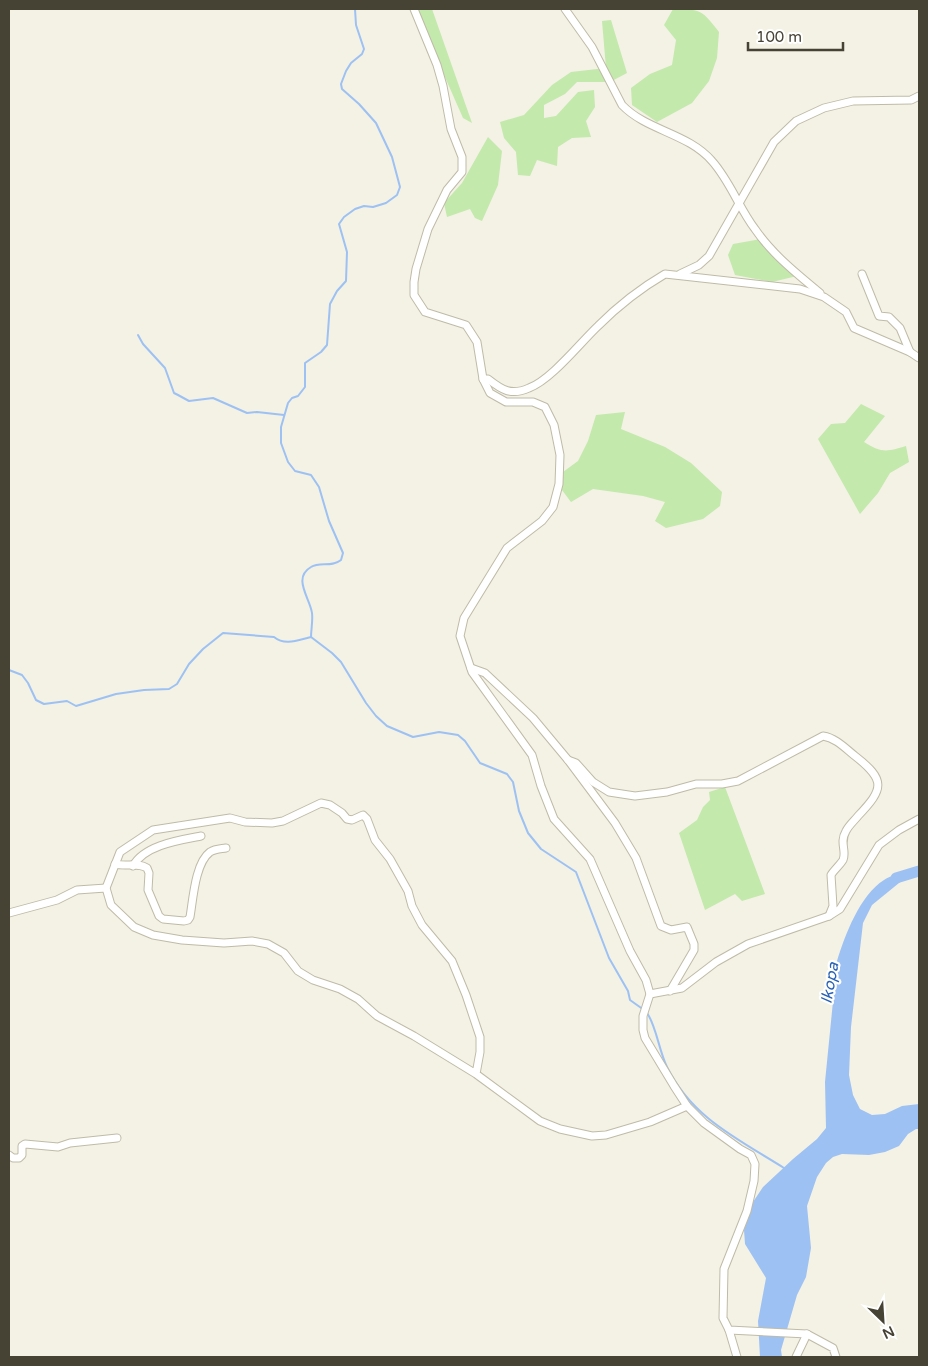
<svg xmlns="http://www.w3.org/2000/svg" width="928" height="1366" font-family="'Varela Round',sans-serif">
<style>
.green{fill:#c3e9ac}
.water{fill:#9ec1f3}
.lines{fill:none;stroke-linecap:round;stroke-linejoin:round}
.stream{stroke:#9ec1f3;stroke-width:2}
.river{stroke:#9ec1f3;stroke-width:11}
.minor-casing{stroke:#bfbba7;stroke-width:9}
.minor{stroke:#fff;stroke-width:7}
.labels{text-anchor:middle;stroke-width:4.5;stroke-linejoin:round;paint-order:stroke}
.water-label{font-size:16px;font-style:italic;fill:#2962b6;stroke:#fff}
</style>
<rect width="100%" height="100%" fill="#f3f2e5"/>
<g class="green">
<path d="M 415,9 L 432,9 L 472,123 L 463,118 Z"/>
<path d="M 673,9 C 701,9 702,10 719,32 L 717,58 L 709,81 L 692,103 L 657,122 L 632,105 L 631,88 L 650,74 L 672,65 L 676,40 L 664,25 Z"/>
<path d="M 611,20 L 627,73 L 610,82 L 577,82 L 565,94 L 544,105 L 544,118 L 556,116 L 578,92 L 594,90 L 595,107 L 586,121 L 591,137 L 572,138 L 558,147 L 557,166 L 537,160 L 530,176 L 518,175 L 516,152 L 504,138 L 500,122 L 524,115 L 552,85 L 571,72 L 606,68 L 602,21 Z"/>
<path d="M 488,137 L 502,151 L 498,185 L 482,221 L 475,218 L 470,209 L 447,217 L 444,203 L 462,183 Z"/>
<path d="M 761,239 L 797,276 L 772,282 L 735,275 L 728,255 L 733,244 Z"/>
<path d="M 861,404 L 885,416 L 864,442 C 881,453 887,452 906,446 L 909,462 L 890,473 L 878,493 L 860,514 L 818,439 L 831,424 L 845,423 Z"/>
<path d="M 625,412 L 621,429 L 665,447 L 691,463 L 722,492 L 720,506 L 703,519 L 666,528 L 655,521 L 665,502 L 643,496 L 593,489 L 571,502 L 562,490 L 563,472 L 578,461 L 588,441 L 596,415 Z"/>
<path d="M 725,787 L 765,894 L 742,901 L 735,894 L 705,910 L 679,833 L 697,820 L 703,807 L 710,800 L 709,792 Z"/>
</g>
<path class="water" d="M 906,871 L 911,875 L 899,883 L 872,905 L 863,923 L 851,1027 L 849,1075 L 853,1095 L 860,1109 L 872,1115 L 885,1114 L 902,1106 L 919,1104 L 919,1129 L 916,1129 L 908,1134 L 899,1146 L 885,1152 L 869,1155 L 842,1154 L 833,1157 L 826,1163 L 817,1177 L 807,1206 L 811,1248 L 806,1277 L 797,1295 L 781,1350 L 782,1357 L 760,1357 L 758,1321 L 766,1278 L 745,1244 L 744,1230 L 753,1202 L 763,1187 L 793,1159 L 817,1139 L 826,1128 L 825,1082 L 837,961 C 845,935 860,895 884,880 C 890,876 899,873 906,871 Z"/>
<g class="lines">
<g class="stream">
<path d="M 138,335 L 143,344 L 165,368 L 174,393 L 178,395 L 189,401 L 213,398 L 247,413 L 257,412 L 284,415"/>
<path d="M 311,637 C 311,630 313,621 312,613 C 310,598 292,578 311,567 C 320,561 331,568 341,560 L 343,553 L 329,521 L 319,487 L 311,475 L 295,471 L 288,462 L 281,443 L 281,427 L 288,403 L 292,398 L 298,396 L 305,387 L 305,363 L 321,352 L 327,345 L 330,304 L 337,291 L 346,281 L 347,252 L 339,224 L 344,217 L 355,209 L 364,206 L 373,207 L 386,203 L 397,195 L 400,187 L 392,157 L 376,123 L 359,104 L 342,89 L 341,84 L 346,71 L 351,63 L 362,54 L 364,49 L 356,25 L 355,9"/>
<path d="M 9,670 L 22,675 L 28,683 L 36,700 L 44,704 L 67,701 L 76,706 L 116,694 L 144,690 L 169,689 L 177,684 L 189,664 L 203,649 L 223,633 L 274,637 C 285,646 298,640 311,637 L 332,653 L 341,662 L 366,703 L 376,716 L 387,726 L 413,737 L 439,732 L 458,735 L 465,741 L 480,763 L 507,774 L 513,782 L 519,811 L 528,833 L 541,849 L 576,872 L 609,958 L 628,991 L 630,1000 L 644,1010"/>
<path d="M 647,1013 C 656,1025 659,1051 667,1067 C 692,1118 738,1139 784,1168"/>
</g>
<path class="river" d="M 896,878 L 919,871"/>
<g class="minor-casing">
<g id="minor">
<path d="M 414,9 L 437,65 L 443,86 L 451,129 L 462,157 L 462,172 L 447,190 L 428,229 L 416,269 L 414,282 L 414,295 L 425,312 L 466,325 L 477,342 L 483,379 L 490,393 L 506,402 L 533,402 L 545,407 L 554,425 L 560,455 L 559,484 L 553,507 L 542,521 L 507,548 L 464,618 L 460,636 L 472,672 L 532,755 L 541,786 L 554,819 L 590,859 L 630,951 L 646,980 L 650,994 L 643,1016 L 643,1030 L 645,1038 L 674,1086 L 687,1106 L 704,1123 L 740,1149 L 751,1155 L 755,1164 L 754,1181 L 747,1211 L 724,1269 L 723,1318 L 729,1330 L 807,1334 L 833,1348 L 836,1357"/>
<path d="M 565,9 L 592,47 L 622,105 C 647,131 688,133 712,161 C 730,181 739,208 755,229 C 772,254 797,274 820,293"/>
<path d="M 680,274 L 699,265 L 709,256 L 774,142 L 796,121 L 824,108 L 853,101 L 911,100 L 919,96"/>
<path d="M 862,274 L 879,316 L 889,317 L 900,328 L 910,352"/>
<path d="M 483,379 L 488,379 C 502,390 511,396 529,388 C 551,380 580,343 598,326 C 617,307 641,288 665,274 L 800,289 L 824,297 L 846,312 L 854,328 L 910,352 L 919,358"/>
<path d="M 471,668 L 485,673 L 533,718 L 568,760 L 615,823 L 636,858 L 661,926 L 671,930 L 687,927 L 694,944 L 694,950 L 670,991"/>
<path d="M 568,760 L 576,763 L 593,782 L 609,792 L 635,796 L 667,792 L 696,784 L 722,784 L 738,781 L 823,736 C 836,738 845,748 855,756 C 886,780 884,789 858,816 C 854,821 849,825 846,831 C 839,843 847,851 843,860 C 840,865 834,870 831,875 L 833,906 L 829,916"/>
<path d="M 115,864 C 126,867 138,862 147,868 L 149,873 L 148,890 L 159,916 L 163,919 L 184,921 L 188,920 L 190,917 C 193,900 195,863 210,852 C 215,849 220,849 226,848"/>
<path d="M 133,866 C 144,845 180,840 201,836"/>
<path d="M 9,913 L 57,900 L 77,890 L 106,888"/>
<path d="M 650,994 L 682,988 L 716,962 L 748,944 L 829,916 L 840,909 L 879,845 L 899,830 L 919,819"/>
<path d="M 476,1074 L 480,1052 L 480,1037 L 466,995 L 452,961 L 422,925 L 412,906 L 408,891 L 390,859 L 375,840 L 367,819 L 363,815 L 352,820 L 347,819 L 342,813 L 330,805 L 321,803 L 283,821 L 272,823 L 245,822 L 230,818 L 153,830 L 120,852 L 106,888 L 111,905 L 134,927 L 153,935 L 182,940 L 224,943 L 252,941 L 268,944 L 284,953 L 298,971 L 313,980 L 340,989 L 358,999 L 377,1016 L 414,1036 L 476,1074 L 540,1121 L 560,1129 L 592,1136 L 606,1135 L 650,1122 L 687,1106"/>
<path d="M 9,1155 L 13,1158 L 19,1158 L 22,1155 L 22,1146 L 25,1144 L 58,1147 L 70,1143 L 117,1138"/>
<path d="M 729,1330 L 737,1357"/>
<path d="M 796,1357 L 807,1334"/>
</g>
</g>
<use href="#minor" class="minor"/>
</g>
<g class="labels">
<g class="water-label">
<text transform="translate(829 983) rotate(-80)" y="6">Ikopa</text>
</g>
</g>
<rect width="928" height="1366" fill="none" stroke="#464234" stroke-width="20"/>
<g transform="translate(883 1321) rotate(155)" stroke="#ffffff" stroke-width="4" paint-order="stroke">
<path d="M0-4L9 19L0 12L-9 19Z" fill="#464234"/>
<text y="-8" font-size="14" font-weight="bold" text-anchor="middle" fill="#464234">N</text>
</g>
<path d="M748 42v8h95v-8" fill="none" stroke="#464234" stroke-width="2.5"/>
<text x="756" y="42" font-size="15" fill="#464234" stroke="#ffffff" stroke-width="4" paint-order="stroke">100 m</text>
</svg>
